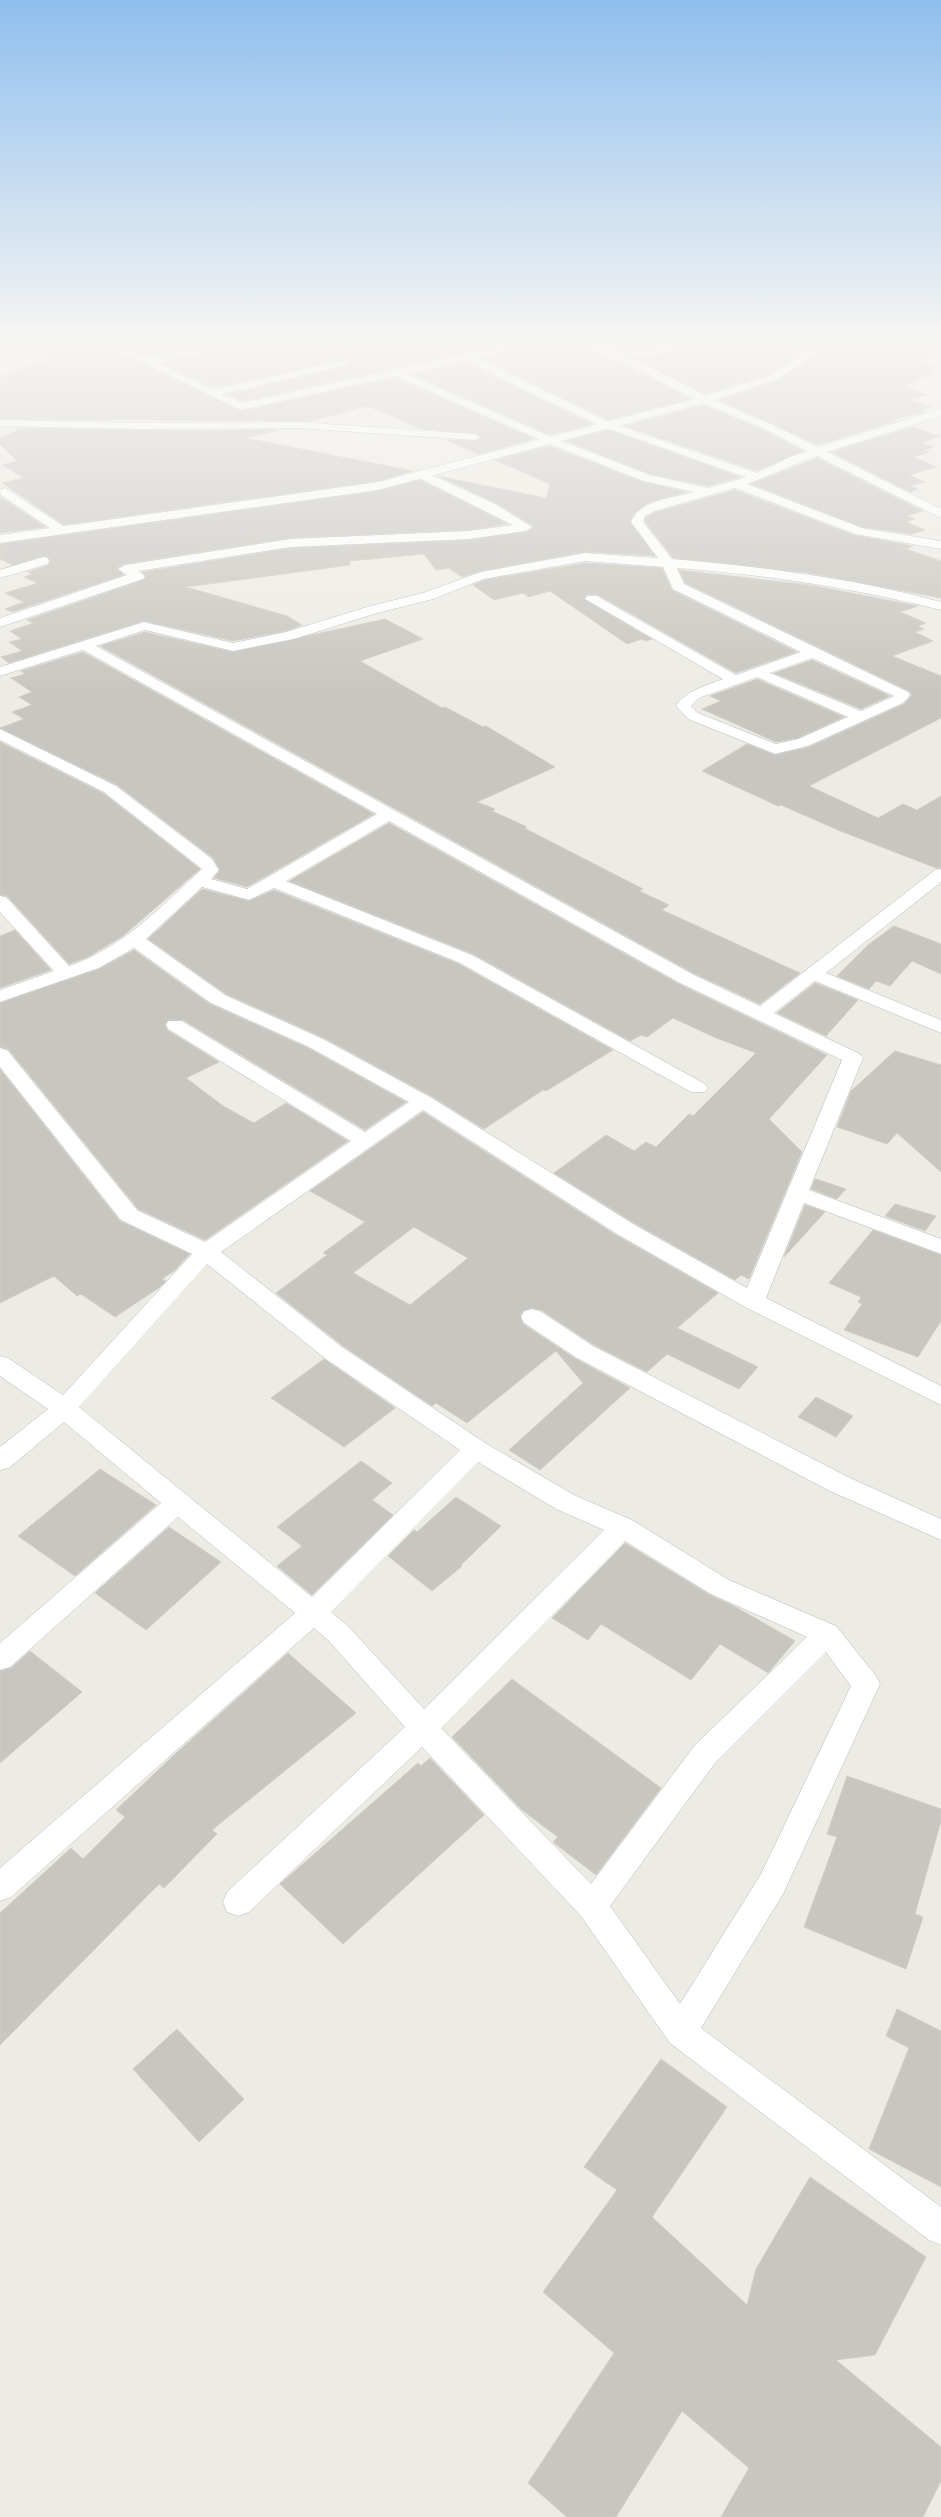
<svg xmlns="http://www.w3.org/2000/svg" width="941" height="2517" font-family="'PT Sans Narrow',sans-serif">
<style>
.building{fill:#c8c6c0;stroke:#d1cec3;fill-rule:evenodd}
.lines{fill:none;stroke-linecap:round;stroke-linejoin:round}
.street-casing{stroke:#b6b8bd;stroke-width:1}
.secondary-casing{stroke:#b7b9be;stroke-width:1}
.street{fill:#fff;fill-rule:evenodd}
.secondary{fill:#fff;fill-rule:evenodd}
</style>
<rect width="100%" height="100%" fill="#edece4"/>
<g class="building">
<path d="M 28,342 L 98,342 L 241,411 L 395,378 L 535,439 L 479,454 L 446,440 L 475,441 L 481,438 L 475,433 L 421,429 L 368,406 L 310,421 L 0,419 L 0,376 L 53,358 L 27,351 Z"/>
<path d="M 117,342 L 221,342 L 145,356 Z"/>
<path d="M 256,342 L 361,342 L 359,346 L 366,349 L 382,342 L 514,342 L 242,401 L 227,394 L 343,367 L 349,362 L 343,359 L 213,388 L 160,363 Z"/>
<path d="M 543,342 L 572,342 L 641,373 L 690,399 L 608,420 L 480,358 Z"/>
<path d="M 589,342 L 678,342 L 642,348 Z"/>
<path d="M 685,342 L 806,342 L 813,345 L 768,375 L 705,394 L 629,356 L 642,357 L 687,349 L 689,346 Z"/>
<path d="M 834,342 L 891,342 L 938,356 L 920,362 L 939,367 L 925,372 L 931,374 L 915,380 L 920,381 L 904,386 L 927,395 L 909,400 L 932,407 L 920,410 L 925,412 L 891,420 L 896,421 L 818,445 L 718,400 L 777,381 Z"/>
<path d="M 465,363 L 593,424 L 550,435 L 412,374 Z"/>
<path d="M 703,405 L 764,430 L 803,451 L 757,471 L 624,426 Z"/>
<path d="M 912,427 L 940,436 L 921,443 L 934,447 L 924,450 L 929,452 L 913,457 L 937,467 L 909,475 L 925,482 L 910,486 L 918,489 L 910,492 L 831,452 Z"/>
<path d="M 16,428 L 140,430 L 278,430 L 246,438 L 413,471 L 378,481 L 64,525 L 2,483 L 24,478 L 2,465 L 17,461 L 0,444 L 0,438 L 19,430 Z"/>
<path d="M 608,430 L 741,477 L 708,486 L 650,474 L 566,441 Z"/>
<path d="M 550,446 L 643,482 L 687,492 L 648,503 L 634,514 L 630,521 L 655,556 L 585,552 L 481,571 L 462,577 L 449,568 L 436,570 L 424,554 L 349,561 L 350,565 L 186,587 L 287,616 L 302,625 L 286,631 L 233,641 L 144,621 L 9,663 L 1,657 L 22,651 L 9,642 L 22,639 L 10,631 L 34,623 L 27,620 L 143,580 L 146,576 L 142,572 L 291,548 L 469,540 L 526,532 L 533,528 L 533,526 L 496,503 L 438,476 L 546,498 L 550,484 L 495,460 Z"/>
<path d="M 817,458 L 923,511 L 907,516 L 915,519 L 906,522 L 925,530 L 911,534 L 862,527 L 751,484 Z"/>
<path d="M 420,480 L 508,524 L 469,530 L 291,538 L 125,564 L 117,568 L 124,575 L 12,612 L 5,609 L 24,602 L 5,593 L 38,583 L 24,577 L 33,574 L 28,572 L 48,565 L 50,561 L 48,557 L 43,556 L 13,565 L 0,559 L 0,544 L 378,491 Z"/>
<path d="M 735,490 L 854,535 L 913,546 L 906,549 L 941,561 L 941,598 L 808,573 L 673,558 L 645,522 L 646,517 L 656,512 Z"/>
<path d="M 0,497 L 1,497 L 46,527 L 0,533 Z"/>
<path d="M 585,563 L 662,568 L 672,590 L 797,652 L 736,673 L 598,595 L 587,594 L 584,599 L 652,639 L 646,641 L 642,639 L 627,644 L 550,591 L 529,597 L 523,593 L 494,600 L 473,585 L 484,580 Z"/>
<path d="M 679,570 L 810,585 L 918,606 L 900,612 L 926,623 L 918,626 L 924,629 L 915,632 L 933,641 L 892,656 L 941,676 L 941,718 L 809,786 L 878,818 L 903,804 L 917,810 L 941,796 L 941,868 L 936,868 L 838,830 L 781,805 L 778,806 L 702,771 L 747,744 L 775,755 L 809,747 L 904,704 L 912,695 L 909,691 L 685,583 Z"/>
<path d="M 385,619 L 423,639 L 360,661 L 442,708 L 445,707 L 483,727 L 486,726 L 555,767 L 477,802 L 495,809 L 492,811 L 527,827 L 524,828 L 643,889 L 639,891 L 669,905 L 662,910 L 800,973 L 760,1004 L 695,974 L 100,646 L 145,632 L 233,652 Z"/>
<path d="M 83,652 L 374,814 L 247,887 L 214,878 L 220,870 L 213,858 L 117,785 L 0,728 L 24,719 L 12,712 L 32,705 L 19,697 L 32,692 L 11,678 L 25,674 L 21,671 Z"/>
<path d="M 812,660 L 890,696 L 861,709 L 774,673 Z"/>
<path d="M 757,679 L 844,717 L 798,738 L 776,742 L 702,709 L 721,701 L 710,696 Z"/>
<path d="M 0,742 L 103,793 L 200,869 L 123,936 L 88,957 L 69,964 L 7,896 L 0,895 Z"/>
<path d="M 389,823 L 679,984 L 827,1055 L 769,1119 L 802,1152 L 749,1279 L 741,1275 L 735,1280 L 634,1223 L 554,1173 L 606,1135 L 634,1151 L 646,1142 L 656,1147 L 689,1114 L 693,1116 L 756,1053 L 714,1037 L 673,1018 L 647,1037 L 641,1035 L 630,1041 L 473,954 L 289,881 Z"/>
<path d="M 202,889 L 249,901 L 274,890 L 459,964 L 613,1050 L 546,1091 L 543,1090 L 484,1129 L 431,1096 L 324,1038 L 226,994 L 148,939 Z"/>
<path d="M 894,926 L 941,944 L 941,974 L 912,961 L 890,986 L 876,981 L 869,989 L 837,976 L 868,945 Z"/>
<path d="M 15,930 L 51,970 L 0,988 L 0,936 Z"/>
<path d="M 134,950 L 210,1004 L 308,1048 L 406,1102 L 365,1130 L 183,1020 L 168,1020 L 165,1024 L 167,1030 L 219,1062 L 186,1078 L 223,1106 L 254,1123 L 286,1103 L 348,1141 L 205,1240 L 138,1209 L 8,1049 L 0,1047 L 0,1003 L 99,969 Z"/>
<path d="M 815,983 L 858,1000 L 826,1036 L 777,1013 Z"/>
<path d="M 895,1051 L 941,1065 L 941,1172 L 897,1133 L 887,1144 L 837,1127 L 851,1091 Z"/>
<path d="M 0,1069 L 120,1221 L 190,1254 L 174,1271 L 162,1279 L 166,1281 L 160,1287 L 115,1317 L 81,1294 L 77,1296 L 54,1276 L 0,1303 Z"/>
<path d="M 423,1112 L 616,1235 L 718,1293 L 677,1328 L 758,1367 L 739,1389 L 667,1354 L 647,1372 L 594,1345 L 541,1310 L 532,1308 L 524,1310 L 520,1316 L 523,1324 L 576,1359 L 630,1388 L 540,1470 L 509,1450 L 583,1383 L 556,1351 L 467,1423 L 436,1403 L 432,1406 L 343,1346 L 276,1293 L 327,1255 L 323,1253 L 365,1222 L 310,1191 ZM 414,1227 L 468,1258 L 410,1305 L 353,1273 Z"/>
<path d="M 815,1179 L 819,1180 L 846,1189 L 837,1199 L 811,1189 Z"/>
<path d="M 895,1204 L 936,1216 L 925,1231 L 885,1216 Z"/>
<path d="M 805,1205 L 825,1212 L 784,1257 Z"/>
<path d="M 873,1230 L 941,1255 L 941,1321 L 918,1357 L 844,1330 L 862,1304 L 858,1302 L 861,1297 L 829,1283 Z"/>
<path d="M 324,1359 L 395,1408 L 344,1447 L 271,1398 Z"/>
<path d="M 816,1397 L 853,1416 L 836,1437 L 798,1417 Z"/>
<path d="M 361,1461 L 392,1483 L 372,1500 L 393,1515 L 312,1595 L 277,1566 L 302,1546 L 277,1527 Z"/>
<path d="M 100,1469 L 156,1505 L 75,1576 L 18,1536 Z"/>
<path d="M 456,1497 L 501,1526 L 461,1565 L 462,1566 L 432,1591 L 388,1556 L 414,1530 L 417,1532 Z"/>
<path d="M 169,1527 L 221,1562 L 146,1630 L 95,1593 Z"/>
<path d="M 625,1543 L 710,1595 L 734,1606 L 795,1641 L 768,1673 L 720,1644 L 691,1680 L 601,1624 L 588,1640 L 552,1618 Z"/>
<path d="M 30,1651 L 82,1692 L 0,1763 L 0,1671 L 11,1668 Z"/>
<path d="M 288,1653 L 356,1713 L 212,1830 L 217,1834 L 164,1888 L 159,1884 L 0,2045 L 0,1913 L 71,1848 L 83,1859 L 125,1817 L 116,1810 L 174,1755 Z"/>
<path d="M 512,1679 L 661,1788 L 596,1875 L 553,1842 L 558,1837 L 522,1810 L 452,1737 Z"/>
<path d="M 430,1758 L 484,1815 L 343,1944 L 280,1884 L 418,1763 L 421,1766 Z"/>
<path d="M 847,1776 L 941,1809 L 941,1821 L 915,1914 L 923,1917 L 906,1969 L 804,1927 L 837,1837 L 827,1834 Z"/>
<path d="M 897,2009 L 941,2031 L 941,2187 L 869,2149 L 909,2048 L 886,2036 Z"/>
<path d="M 177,2029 L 244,2099 L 199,2142 L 133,2069 Z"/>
<path d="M 661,2059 L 727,2107 L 652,2217 L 747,2305 L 756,2269 L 810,2177 L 926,2257 L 875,2355 L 836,2360 L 941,2447 L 941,2481 L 923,2517 L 721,2517 L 749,2468 L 682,2411 L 616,2517 L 567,2517 L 528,2483 L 614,2353 L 543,2292 L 617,2190 L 584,2167 Z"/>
</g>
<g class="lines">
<g class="street-casing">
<g id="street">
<path d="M 99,342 L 113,342 L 145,358 L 231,342 L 255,342 L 155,362 L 213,390 L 343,360 L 348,363 L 343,366 L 222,394 L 242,403 L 522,342 L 542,342 L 476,358 L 611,423 L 757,473 L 790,457 L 807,451 L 765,429 L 700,402 L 700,398 L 708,398 L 773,425 L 818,447 L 941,409 L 941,416 L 827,452 L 941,509 L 941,518 L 817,456 L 747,484 L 862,528 L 941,541 L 941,549 L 855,534 L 735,488 L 655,511 L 645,516 L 643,522 L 672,559 C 763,567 853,578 941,602 L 941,610 C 853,588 767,575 677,568 L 684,584 L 908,692 L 910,695 L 903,703 L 808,746 L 775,754 L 688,719 L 676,706 C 687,690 705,686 723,679 L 585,599 L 587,596 L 597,596 L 736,675 L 801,652 L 673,589 L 663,567 L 585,561 L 484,579 L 433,599 L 377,613 L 294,639 L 233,651 L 145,630 L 96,646 L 694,975 L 760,1006 L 935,870 L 941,869 L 941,882 L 826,973 L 941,1020 L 941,1033 L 815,981 L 774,1013 L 860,1054 L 863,1058 L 809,1190 L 941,1239 L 941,1254 L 804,1203 L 766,1298 L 941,1386 L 941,1405 L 745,1307 L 617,1234 L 423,1110 L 221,1252 L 342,1347 L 485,1443 L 574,1495 L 632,1520 L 729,1580 L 836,1626 L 876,1676 L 880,1684 L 783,1894 L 701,2028 L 941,2207 L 941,2245 L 929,2240 L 670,2043 L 581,1916 L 422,1747 L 249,1912 L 238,1916 L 227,1912 L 223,1902 L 227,1892 L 405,1727 L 329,1641 L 314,1628 L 11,1897 L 0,1901 L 0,1868 L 295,1613 L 178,1517 L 10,1667 L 0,1670 L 0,1643 L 161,1503 L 64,1422 L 9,1468 L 0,1470 L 0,1447 L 48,1409 L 0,1376 L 0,1356 L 8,1358 L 63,1395 L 192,1254 L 121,1220 L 0,1067 L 0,1048 L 7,1050 L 137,1210 L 205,1242 L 351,1141 L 168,1029 L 166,1025 L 168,1021 L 182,1021 L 365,1132 L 409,1102 L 309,1047 L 211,1003 L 134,948 L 99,968 L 0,1002 L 0,990 L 54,971 L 0,912 L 0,896 L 6,897 L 69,966 C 124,947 160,907 202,869 L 104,792 L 0,740 L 0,729 L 116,786 L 212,859 L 219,870 L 211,879 L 247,889 L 377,814 L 83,650 L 0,676 L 0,667 L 144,622 L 233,643 L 286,632 L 367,607 L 423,593 L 481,572 L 585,553 L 658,558 L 631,522 C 639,500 673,498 694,492 L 643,481 L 545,442 L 395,376 L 241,410 ZM 465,361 L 603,427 L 746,477 L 708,488 L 650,475 L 553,438 L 407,374 ZM 812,658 L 894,696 L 861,711 L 770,673 ZM 757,677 L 848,717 L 798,739 L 776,744 L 698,713 L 691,706 L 699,698 ZM 389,821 L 680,983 L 842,1060 L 747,1288 L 633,1224 L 430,1097 L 323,1039 L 225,995 L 146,939 L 202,887 L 249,900 L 274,888 L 460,963 L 691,1092 L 705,1092 L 708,1088 L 705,1084 L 472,955 L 286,881 ZM 207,1264 L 326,1359 L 460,1450 L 312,1597 L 79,1407 ZM 478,1462 L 556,1509 L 604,1530 L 424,1709 L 347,1625 L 331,1612 ZM 625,1541 L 711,1594 L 807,1637 L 695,1745 L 591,1884 L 441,1728 ZM 826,1652 L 851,1686 L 761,1874 L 680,2004 L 610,1906 L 715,1763 Z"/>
<path d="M 363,342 L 381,342 L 365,348 L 360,345 Z"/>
<path d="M 807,342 L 829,342 L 830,344 L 825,347 Z"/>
<path d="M 683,343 L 688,346 L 687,348 L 642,356 L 592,351 L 587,348 L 592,345 L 642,350 Z"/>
<path d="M 0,349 L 26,355 L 27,357 L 22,360 L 0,355 Z"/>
<path d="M 0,420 L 140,423 L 298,422 L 474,434 L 480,437 L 474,440 L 298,428 L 140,429 L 0,426 Z"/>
<path d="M 421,470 L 495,504 L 532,527 L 526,531 L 469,539 L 291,547 L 138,571 L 145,576 L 143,579 L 0,627 L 0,618 L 127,575 L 118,569 L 125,565 L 291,539 L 469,531 L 513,525 L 417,477 L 417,471 Z"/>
<path d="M 5,488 L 65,527 L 67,530 L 65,533 L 57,533 L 1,495 L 0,490 Z"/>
<path d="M 43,557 L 48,558 L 49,561 L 48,564 L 0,578 L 0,570 Z"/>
<path d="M 532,1309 L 540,1311 L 593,1346 L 848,1477 L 941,1519 L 941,1540 L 830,1491 L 577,1358 L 524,1323 L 521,1317 L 524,1311 Z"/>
</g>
</g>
<g class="secondary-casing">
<path id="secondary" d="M 573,342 C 609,342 672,379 705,396 L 769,376 L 821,342 L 833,342 L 777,380 L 708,402 L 378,490 L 0,543 L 0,535 L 378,482 L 694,399 L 642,372 Z"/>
</g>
<use href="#street" class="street"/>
<use href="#secondary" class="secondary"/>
</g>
<linearGradient id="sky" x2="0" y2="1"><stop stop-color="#8fbfee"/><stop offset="0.49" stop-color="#f7f6f3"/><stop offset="1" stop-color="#f7f6f3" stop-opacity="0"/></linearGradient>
<rect width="941" height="695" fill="url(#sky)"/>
</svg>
